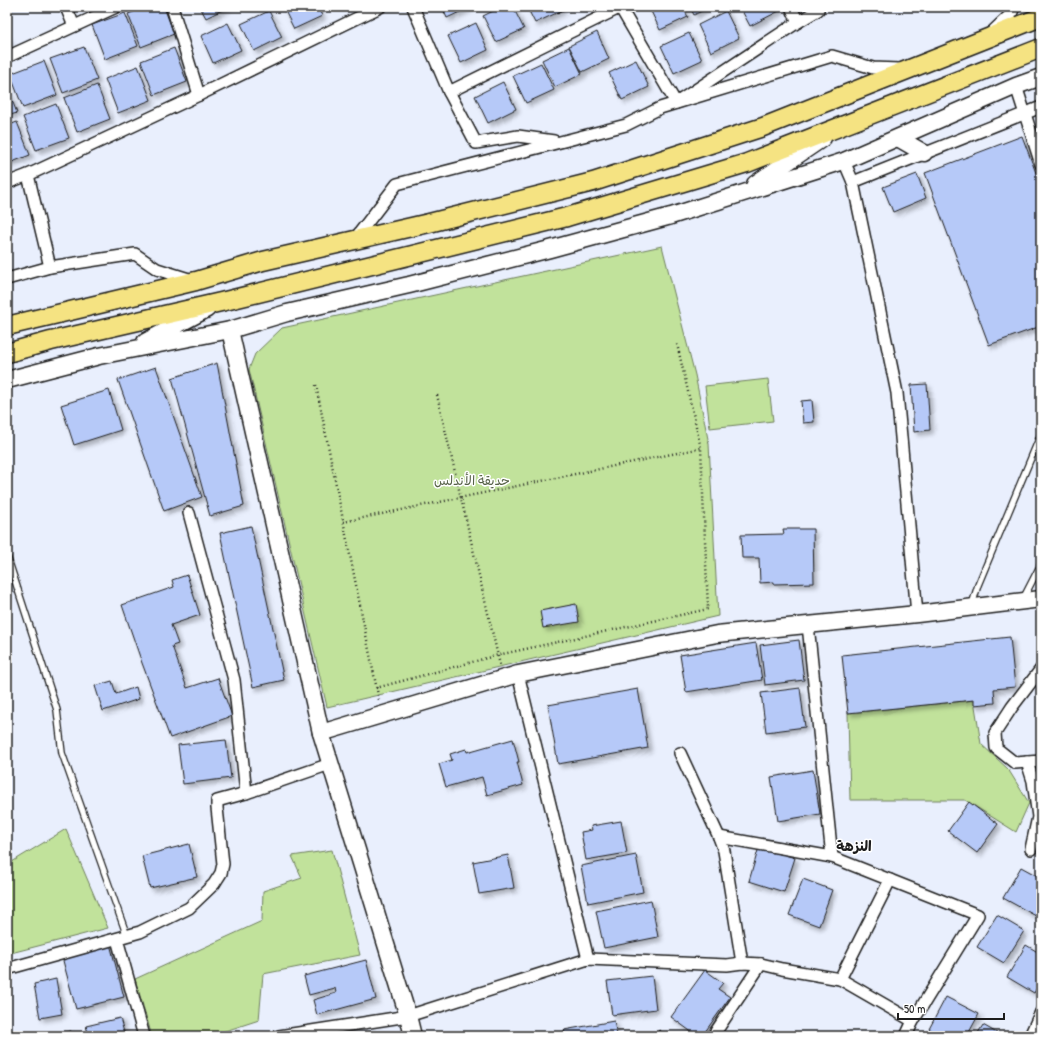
<svg xmlns="http://www.w3.org/2000/svg" width="1048" height="1043" font-family="'Patrick Hand','Playpen Sans Arabic',sans-serif">
<style>
.green{fill:#c1e29b;stroke:#6e7f5c}
.building{fill:#b6c9f8;stroke:#1c1c1c;filter:url(#shadow)}
.lines{fill:none;stroke-linecap:round;stroke-linejoin:round}
.lane-casing{stroke:#1c1c1c;stroke-width:8}
.street-casing{stroke:#1c1c1c;stroke-width:14}
.secondary-casing{stroke:#1c1c1c;stroke-width:19}
.primary-casing{stroke:#1c1c1c;stroke-width:21}
.path{stroke:#1c1c1c;stroke-width:2.5;stroke-dasharray:1 3;stroke-linecap:butt}
.lane{stroke:#fff;stroke-width:5.5}
.street{stroke:#fff;stroke-width:11}
.secondary{stroke:#fff;stroke-width:16}
.primary{stroke:#f5e382;stroke-width:18}
.labels{text-anchor:middle;stroke-width:3;stroke-linejoin:round;paint-order:stroke}
.park-label{font-size:13px;fill:#566148;stroke:#fff}
.neighbourhood-label{font-size:14px;font-weight:bold;fill:#1c1c1c;stroke:#fff}
</style>
<defs>
<filter id="shadow"><feDropShadow dx="3.5" dy="3.5" stdDeviation="2" flood-color="#0004"/></filter>
</defs>
<rect width="100%" height="100%" fill="#e9effd"/>
<filter id="ink" filterUnits="userSpaceOnUse"><feTurbulence type="fractalNoise" baseFrequency=".025" numOctaves="2"/><feDisplacementMap in="SourceGraphic" scale="8" xChannelSelector="R" yChannelSelector="G"/><feConvolveMatrix kernelMatrix="1 2 1 2 8 2 1 2 1" color-interpolation-filters="sRGB"/></filter>
<g filter="url(#ink)">
<g class="green">
<path d="M 662,246 L 695,375 L 709,444 L 718,616 L 327,707 L 249,369 L 255,354 L 282,328 Z"/>
<path d="M 768,379 L 773,421 L 710,428 L 705,386 Z"/>
<path d="M 974,700 L 981,744 L 1008,769 L 1029,803 L 1016,832 L 965,800 L 850,800 L 848,713 Z"/>
<path d="M 66,829 L 108,928 L 7,954 L 7,865 Z"/>
<path d="M 332,850 L 360,955 L 263,974 L 259,1020 L 210,1036 L 152,1036 L 135,979 L 262,921 L 263,891 L 302,878 L 292,856 Z"/>
</g>
<g class="building">
<path d="M 146,7 L 164,7 L 174,34 L 141,47 L 128,14 Z"/>
<path d="M 200,7 L 228,7 L 206,18 Z"/>
<path d="M 283,7 L 318,7 L 322,16 L 294,29 Z"/>
<path d="M 442,7 L 470,7 L 447,18 Z"/>
<path d="M 501,7 L 513,7 L 524,29 L 496,42 L 483,16 Z"/>
<path d="M 527,7 L 561,7 L 563,10 L 535,23 Z"/>
<path d="M 649,7 L 683,7 L 688,17 L 660,30 Z"/>
<path d="M 690,7 L 709,7 L 694,15 Z"/>
<path d="M 740,7 L 779,7 L 781,10 L 750,26 Z"/>
<path d="M 269,11 L 282,37 L 254,51 L 241,24 Z"/>
<path d="M 726,11 L 739,38 L 711,52 L 698,25 Z"/>
<path d="M 125,13 L 138,46 L 105,59 L 92,25 Z"/>
<path d="M 228,23 L 241,50 L 213,63 L 201,36 Z"/>
<path d="M 476,23 L 488,50 L 461,63 L 448,36 Z"/>
<path d="M 597,32 L 609,59 L 582,72 L 569,46 Z"/>
<path d="M 689,33 L 702,60 L 674,73 L 661,46 Z"/>
<path d="M 7,36 L 10,45 L 7,46 Z"/>
<path d="M 84,47 L 97,80 L 63,93 L 50,59 Z"/>
<path d="M 569,47 L 582,74 L 555,87 L 542,60 Z"/>
<path d="M 174,48 L 187,82 L 154,95 L 141,61 Z"/>
<path d="M 636,60 L 649,87 L 622,100 L 609,73 Z"/>
<path d="M 44,61 L 57,95 L 23,108 L 10,74 Z"/>
<path d="M 541,63 L 554,90 L 526,103 L 513,76 Z"/>
<path d="M 138,66 L 151,100 L 118,113 L 105,79 Z"/>
<path d="M 503,82 L 516,109 L 488,123 L 475,96 Z"/>
<path d="M 97,85 L 110,119 L 77,132 L 64,98 Z"/>
<path d="M 7,87 L 17,113 L 7,116 Z"/>
<path d="M 56,104 L 69,138 L 36,150 L 23,117 Z"/>
<path d="M 17,122 L 30,155 L 7,164 L 7,126 Z"/>
<path d="M 1022,136 L 1041,186 L 1041,326 L 989,345 L 925,173 Z"/>
<path d="M 917,174 L 926,198 L 893,212 L 883,187 Z"/>
<path d="M 217,363 L 244,506 L 210,516 L 172,378 Z"/>
<path d="M 156,367 L 202,497 L 164,511 L 118,380 Z"/>
<path d="M 927,384 L 930,430 L 914,432 L 911,385 Z"/>
<path d="M 109,390 L 121,430 L 74,445 L 61,405 Z"/>
<path d="M 812,400 L 814,422 L 803,423 L 801,401 Z"/>
<path d="M 251,526 L 284,680 L 253,687 L 220,533 Z"/>
<path d="M 783,529 L 813,529 L 814,583 L 774,584 L 774,582 L 760,583 L 759,558 L 742,558 L 741,535 L 784,534 Z"/>
<path d="M 187,575 L 200,615 L 171,625 L 178,644 L 172,646 L 187,688 L 218,678 L 232,716 L 170,738 L 142,663 L 122,605 L 174,587 L 172,580 Z"/>
<path d="M 576,604 L 579,622 L 543,628 L 540,611 Z"/>
<path d="M 1010,637 L 1015,687 L 994,689 L 995,703 L 974,705 L 974,700 L 848,713 L 842,655 Z"/>
<path d="M 799,640 L 804,680 L 765,685 L 760,645 Z"/>
<path d="M 756,643 L 762,680 L 686,692 L 680,655 Z"/>
<path d="M 112,681 L 116,694 L 136,687 L 139,699 L 103,711 L 95,686 Z"/>
<path d="M 800,688 L 805,727 L 766,732 L 761,693 Z"/>
<path d="M 638,689 L 648,748 L 558,764 L 548,705 Z"/>
<path d="M 513,739 L 519,762 L 517,762 L 523,785 L 487,795 L 482,777 L 446,787 L 439,764 L 452,760 L 450,754 L 466,749 L 467,752 Z"/>
<path d="M 226,740 L 231,778 L 183,784 L 178,745 Z"/>
<path d="M 813,770 L 820,814 L 778,821 L 771,777 Z"/>
<path d="M 969,802 L 998,824 L 977,853 L 948,831 Z"/>
<path d="M 621,821 L 627,853 L 586,860 L 581,832 L 592,830 L 591,826 Z"/>
<path d="M 189,844 L 197,877 L 150,888 L 142,856 Z"/>
<path d="M 759,847 L 795,858 L 784,892 L 749,881 Z"/>
<path d="M 508,855 L 514,888 L 479,894 L 473,862 Z"/>
<path d="M 636,855 L 643,892 L 588,903 L 581,866 Z"/>
<path d="M 1021,867 L 1041,878 L 1041,906 L 1036,916 L 1003,898 Z"/>
<path d="M 803,879 L 832,890 L 819,926 L 789,915 Z"/>
<path d="M 651,900 L 658,937 L 604,948 L 596,911 Z"/>
<path d="M 997,915 L 1024,931 L 1004,963 L 977,947 Z"/>
<path d="M 110,944 L 124,997 L 76,1009 L 62,957 Z"/>
<path d="M 1026,945 L 1041,954 L 1041,981 L 1034,993 L 1007,977 Z"/>
<path d="M 366,960 L 376,999 L 317,1015 L 313,1000 L 336,993 L 335,988 L 309,995 L 304,976 Z"/>
<path d="M 705,970 L 723,983 L 718,989 L 730,997 L 702,1036 L 697,1036 L 671,1017 Z"/>
<path d="M 652,976 L 656,1009 L 612,1015 L 607,981 Z"/>
<path d="M 56,979 L 62,1014 L 40,1018 L 34,984 Z"/>
<path d="M 946,997 L 979,1014 L 967,1036 L 943,1036 L 929,1029 Z"/>
<path d="M 120,1018 L 125,1036 L 89,1036 L 86,1026 Z"/>
<path d="M 614,1021 L 617,1036 L 565,1036 L 564,1030 Z"/>
<path d="M 983,1025 L 1002,1036 L 976,1036 Z"/>
<path d="M 659,1030 L 668,1036 L 655,1036 Z"/>
<path d="M 71,1031 L 72,1036 L 49,1036 L 49,1035 Z"/>
<path d="M 15,1033 L 16,1036 L 7,1036 L 7,1034 Z"/>
</g>
<g class="lines">
<g class="lane-casing">
<g id="lane">
<path d="M 7,556 L 57,710 L 62,753 L 127,936"/>
<path d="M 1023,599 L 1041,564"/>
<path d="M 972,605 L 978,585 L 1041,434"/>
</g>
</g>
<g class="street-casing">
<g id="street">
<path d="M 66,7 L 74,26"/>
<path d="M 172,7 L 199,95"/>
<path d="M 413,7 L 449,92 L 476,143 L 518,136 L 554,141"/>
<path d="M 620,7 L 676,103 L 798,22 L 818,10"/>
<path d="M 791,7 L 798,22"/>
<path d="M 991,33 L 1011,14 L 1014,7"/>
<path d="M 7,57 L 116,7"/>
<path d="M 1016,86 L 1041,164"/>
<path d="M 449,92 L 621,7"/>
<path d="M 844,161 L 853,182 L 897,393 L 917,614"/>
<path d="M 28,175 L 50,267"/>
<path d="M 853,182 L 1041,107"/>
<path d="M 7,183 L 28,175 L 199,95 L 380,7"/>
<path d="M 354,240 L 397,184 L 626,125 L 660,108 L 832,56 L 873,68 L 899,69"/>
<path d="M 7,279 L 50,267 L 135,254 L 157,269 L 192,280"/>
<path d="M 189,513 L 234,680 L 246,793"/>
<path d="M 808,625 L 832,857"/>
<path d="M 1041,669 L 1012,707 L 995,733 L 996,748 L 1015,763 L 1041,761"/>
<path d="M 518,674 L 588,959"/>
<path d="M 680,753 L 719,837 L 724,851 L 742,963"/>
<path d="M 1027,762 L 1033,781 L 1038,817 L 1031,849"/>
<path d="M 719,837 L 832,857 L 978,915 L 913,1021 L 906,1036"/>
<path d="M 117,939 L 144,1036"/>
<path d="M 7,969 L 140,932 L 189,908 L 214,884 L 221,873 L 223,864 L 217,808 L 217,801 L 246,793 L 330,764"/>
<path d="M 840,979 L 890,880"/>
<path d="M 279,1036 L 408,1016 L 588,959 L 727,965 L 742,963 L 761,964 L 782,969 L 840,979 L 913,1021"/>
<path d="M 713,1036 L 761,964"/>
<path d="M 1030,1036 L 1041,1012"/>
</g>
</g>
<g class="secondary-casing">
<g id="secondary">
<path d="M 898,138 L 924,153"/>
<path d="M 755,184 L 823,138"/>
<path d="M 230,330 L 321,733 L 408,1016 L 413,1036"/>
<path d="M 145,342 L 207,309"/>
<path d="M 7,380 L 99,356 L 230,330 L 287,313 L 409,285 L 550,249 L 671,216 L 844,161 L 1016,86 L 1041,77"/>
<path d="M 321,733 L 518,674 L 717,634 L 917,614 L 1041,599"/>
</g>
</g>
<g class="primary-casing">
<g id="primary">
<path d="M 7,326 L 196,281 L 263,261 L 429,223 L 593,182 L 763,127 L 1041,17"/>
<path d="M 7,353 L 51,341 L 221,302 L 567,217 L 747,163 L 1041,48"/>
</g>
</g>
<g class="path">
<path d="M 316,385 L 379,700"/>
<path d="M 437,395 L 500,665"/>
<path d="M 343,522 L 701,448"/>
<path d="M 376,688 L 498,655 L 708,609 L 701,448 L 677,344"/>
</g>
<use href="#lane" class="lane"/>
<use href="#street" class="street"/>
<use href="#secondary" class="secondary"/>
<use href="#primary" class="primary"/>
</g>
</g>
<g class="labels">
<g class="park-label">
<text x="472" y="485">حديقة الأندلس</text>
</g>
<g class="neighbourhood-label">
<text x="854" y="851">النزهة</text>
</g>
</g>
<rect width="1048" height="1043" fill="none" stroke="#fff" stroke-width="24"/>
<rect x="12" y="12" width="1024" height="1019" fill="none" stroke="#1c1c1c" stroke-width="1.5" filter="url(#ink)"/>
<path d="M898 1013v6h106v-6" fill="none" stroke="#1c1c1c" stroke-width="2"/>
<text x="904" y="1013" font-size="12" fill="#1c1c1c" stroke="#ffffff" stroke-width="3" paint-order="stroke">50 m</text>
</svg>
